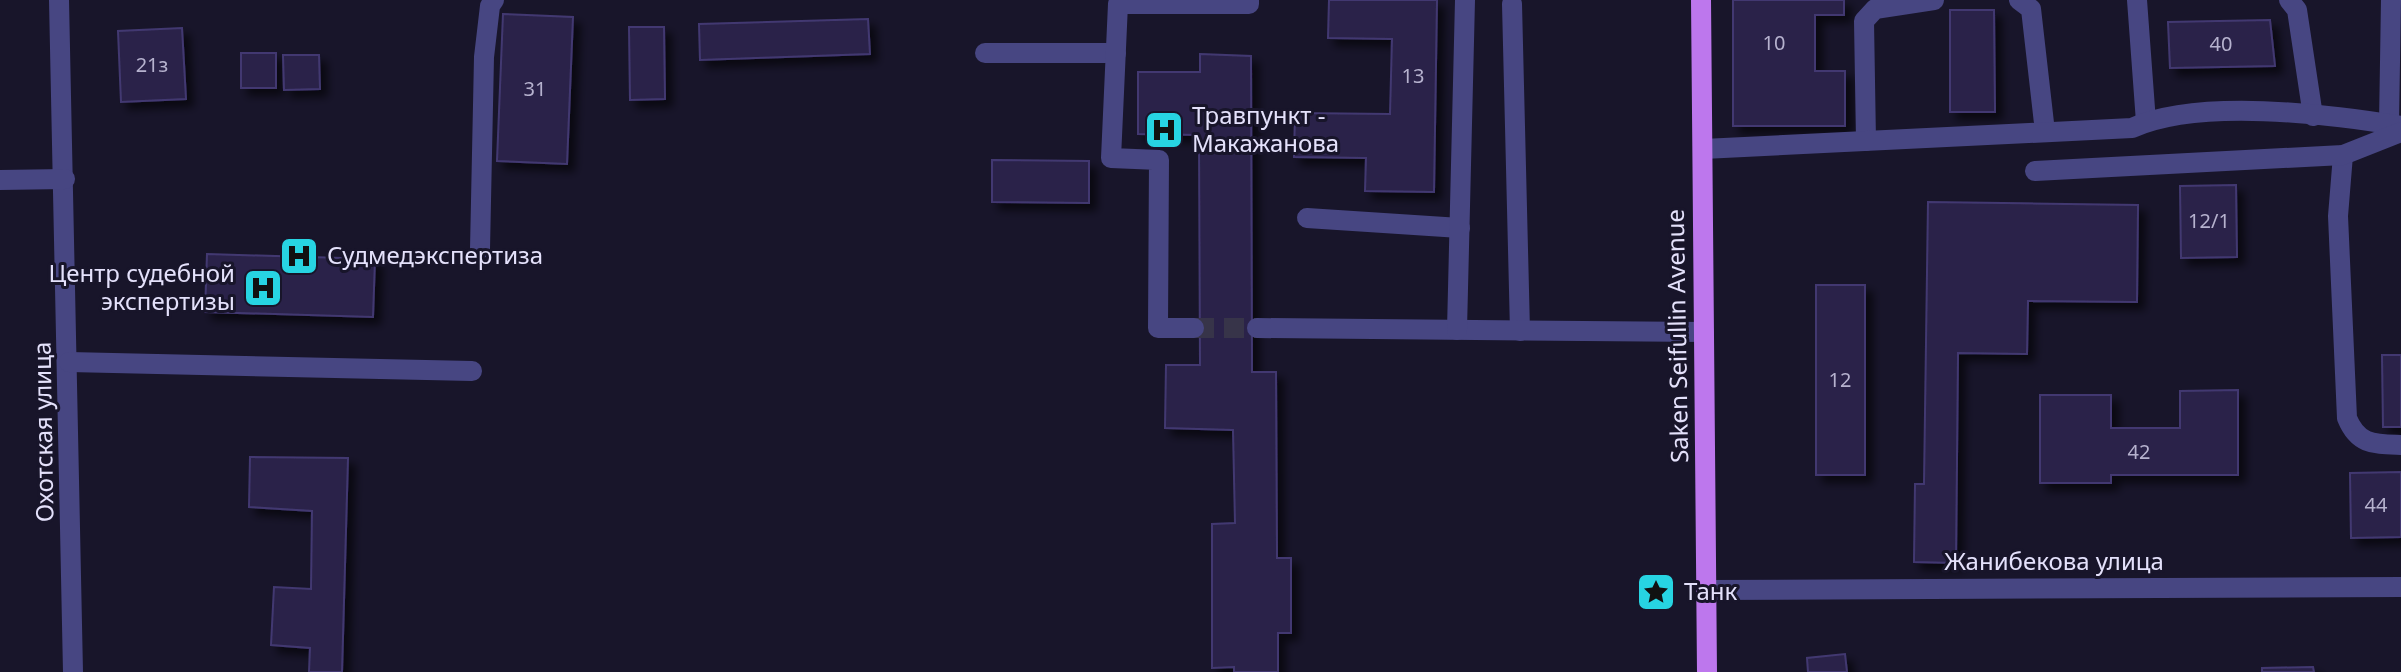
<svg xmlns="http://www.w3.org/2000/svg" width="2401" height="672" font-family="'Noto Sans',sans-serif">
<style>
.building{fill:#2a2348;stroke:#423971;stroke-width:2;filter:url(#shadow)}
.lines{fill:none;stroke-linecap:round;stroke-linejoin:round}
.minor-tunnel{stroke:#373449;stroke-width:20;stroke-dasharray:20 10;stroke-linecap:butt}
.minor{stroke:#474682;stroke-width:20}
.major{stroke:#bd77ed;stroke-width:20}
.labels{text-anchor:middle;stroke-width:6;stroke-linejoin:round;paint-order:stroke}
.number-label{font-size:20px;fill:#b6b2ce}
.poi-label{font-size:24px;fill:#e4e1fb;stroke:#18152a;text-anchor:start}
.street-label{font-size:24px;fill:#e4e1fb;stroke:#18152a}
</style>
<defs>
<filter id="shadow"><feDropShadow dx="7" dy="7" stdDeviation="4" flood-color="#0009"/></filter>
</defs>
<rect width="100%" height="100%" fill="#18152a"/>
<g class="building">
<path d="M 1329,0 L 1437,0 L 1434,192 L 1365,191 L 1366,158 L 1294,157 L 1295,113 L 1390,114 L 1392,39 L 1328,38 Z"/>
<path d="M 1733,0 L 1844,0 L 1844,15 L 1815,15 L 1815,71 L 1845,71 L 1845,126 L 1733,126 Z"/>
<path d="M 1950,10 L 1994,10 L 1995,112 L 1950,112 Z"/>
<path d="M 503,14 L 573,17 L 567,164 L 497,161 Z"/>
<path d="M 868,19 L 870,54 L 700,60 L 699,24 Z"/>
<path d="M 2270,20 L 2275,66 L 2170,68 L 2168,22 Z"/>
<path d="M 629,27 L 664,27 L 665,99 L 630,100 Z"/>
<path d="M 182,28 L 186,99 L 121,102 L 118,31 Z"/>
<rect x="241" y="53" width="35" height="35"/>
<path d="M 1200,54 L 1251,56 L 1252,372 L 1276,372 L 1277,558 L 1291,558 L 1291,633 L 1278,633 L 1278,672 L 1234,672 L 1234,667 L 1212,668 L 1212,524 L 1235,523 L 1233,430 L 1165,428 L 1166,365 L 1200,365 L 1199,135 L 1138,134 L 1138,72 L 1200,72 Z"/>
<path d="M 283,55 L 319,55 L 320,89 L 284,90 Z"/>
<path d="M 992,160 L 1089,161 L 1089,203 L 992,202 Z"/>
<path d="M 2236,185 L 2237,257 L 2181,258 L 2180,186 Z"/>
<path d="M 1928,202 L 2138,205 L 2137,302 L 2028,301 L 2027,354 L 1958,353 L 1956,563 L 1914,562 L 1915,484 L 1924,484 Z"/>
<path d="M 207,254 L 375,259 L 373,317 L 205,312 Z"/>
<rect x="1816" y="285" width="49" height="190"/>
<path d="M 2382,355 L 2401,355 L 2401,427 L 2383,427 Z"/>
<path d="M 2238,390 L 2238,475 L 2111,475 L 2111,483 L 2040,483 L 2040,395 L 2111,395 L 2111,428 L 2180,428 L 2180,391 Z"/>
<path d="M 250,457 L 348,458 L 342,672 L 309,672 L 310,648 L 271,645 L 274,587 L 311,589 L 312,511 L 249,507 Z"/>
<path d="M 2401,472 L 2401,537 L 2351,538 L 2350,473 Z"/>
<path d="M 1845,654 L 1847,672 L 1808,672 L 1807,658 Z"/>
<path d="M 2313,667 L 2314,672 L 2262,672 L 2262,668 Z"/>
</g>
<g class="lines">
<path class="minor-tunnel" d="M 1194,328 L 1257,328"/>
<g class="minor">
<path d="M 59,0 L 73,672"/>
<path d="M 2019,0 L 2031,9 L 2045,132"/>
<path d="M 2137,0 L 2146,122"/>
<path d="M 2289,0 L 2297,10 L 2313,116"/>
<path d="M 1512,4 L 1520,331"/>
<path d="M 985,53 L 1116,53"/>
<path d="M 2389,124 L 2391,0"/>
<path d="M 1866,141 L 1864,21 L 1875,9 L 1934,0"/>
<path d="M 1703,149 L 2132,128 C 2200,98 2327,114 2401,126"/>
<path d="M 2343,155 L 2338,216 L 2347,418 C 2358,445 2374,444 2401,445"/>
<path d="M 2035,171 L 2343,155 L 2401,132"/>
<path d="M 0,180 L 65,179"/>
<path d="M 1307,218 L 1460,228"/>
<path d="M 480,249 L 484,57 L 490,6 L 494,0"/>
<path d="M 1194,328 L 1158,328 L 1159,160 L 1111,158 L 1118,4 L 1249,4 L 1249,0"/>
<path d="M 1257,328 L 1704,332"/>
<path d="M 1457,330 L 1465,0"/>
<path d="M 69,362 L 472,371"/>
<path d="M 1707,590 L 2401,587"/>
</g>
<path class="major" d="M 1701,0 L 1707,672"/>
</g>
<defs>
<g id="hospital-square" transform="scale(2)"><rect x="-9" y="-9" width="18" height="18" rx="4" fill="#27d4e2" stroke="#18152a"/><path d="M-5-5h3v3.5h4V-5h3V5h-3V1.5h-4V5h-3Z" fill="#111"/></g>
<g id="sight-square" transform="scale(2)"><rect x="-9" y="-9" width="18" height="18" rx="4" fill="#27d4e2" stroke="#18152a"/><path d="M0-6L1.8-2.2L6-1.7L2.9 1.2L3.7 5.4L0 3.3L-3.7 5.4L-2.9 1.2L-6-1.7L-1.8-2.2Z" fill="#111"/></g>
</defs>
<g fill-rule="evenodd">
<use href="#hospital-square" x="1164" y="130"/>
<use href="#hospital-square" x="299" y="256"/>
<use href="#hospital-square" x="263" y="288"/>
<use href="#sight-square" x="1656" y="592"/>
</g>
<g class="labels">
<g class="number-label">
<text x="1774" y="50">10</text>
<text x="2221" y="51">40</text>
<text x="152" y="72">21з</text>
<text x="1413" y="83">13</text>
<text x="535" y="96">31</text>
<text x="2209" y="228">12/1</text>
<text x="1840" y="387">12</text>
<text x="2139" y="459">42</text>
<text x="2376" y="512">44</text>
</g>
<g class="poi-label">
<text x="1192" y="124">Травпункт -<tspan x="1192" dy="28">Макажанова</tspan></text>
<text x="327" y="264">Судмедэкспертиза</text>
<text x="235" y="282" text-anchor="end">Центр судебной<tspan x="235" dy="28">экспертизы</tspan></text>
<text x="1684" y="600">Танк</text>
</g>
<g class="street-label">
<text transform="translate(1678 336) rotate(-91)" y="8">Saken Seifullin Avenue</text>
<text transform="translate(44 432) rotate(-91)" y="8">Охотская улица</text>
<text x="2054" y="570">Жанибекова улица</text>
</g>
</g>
</svg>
